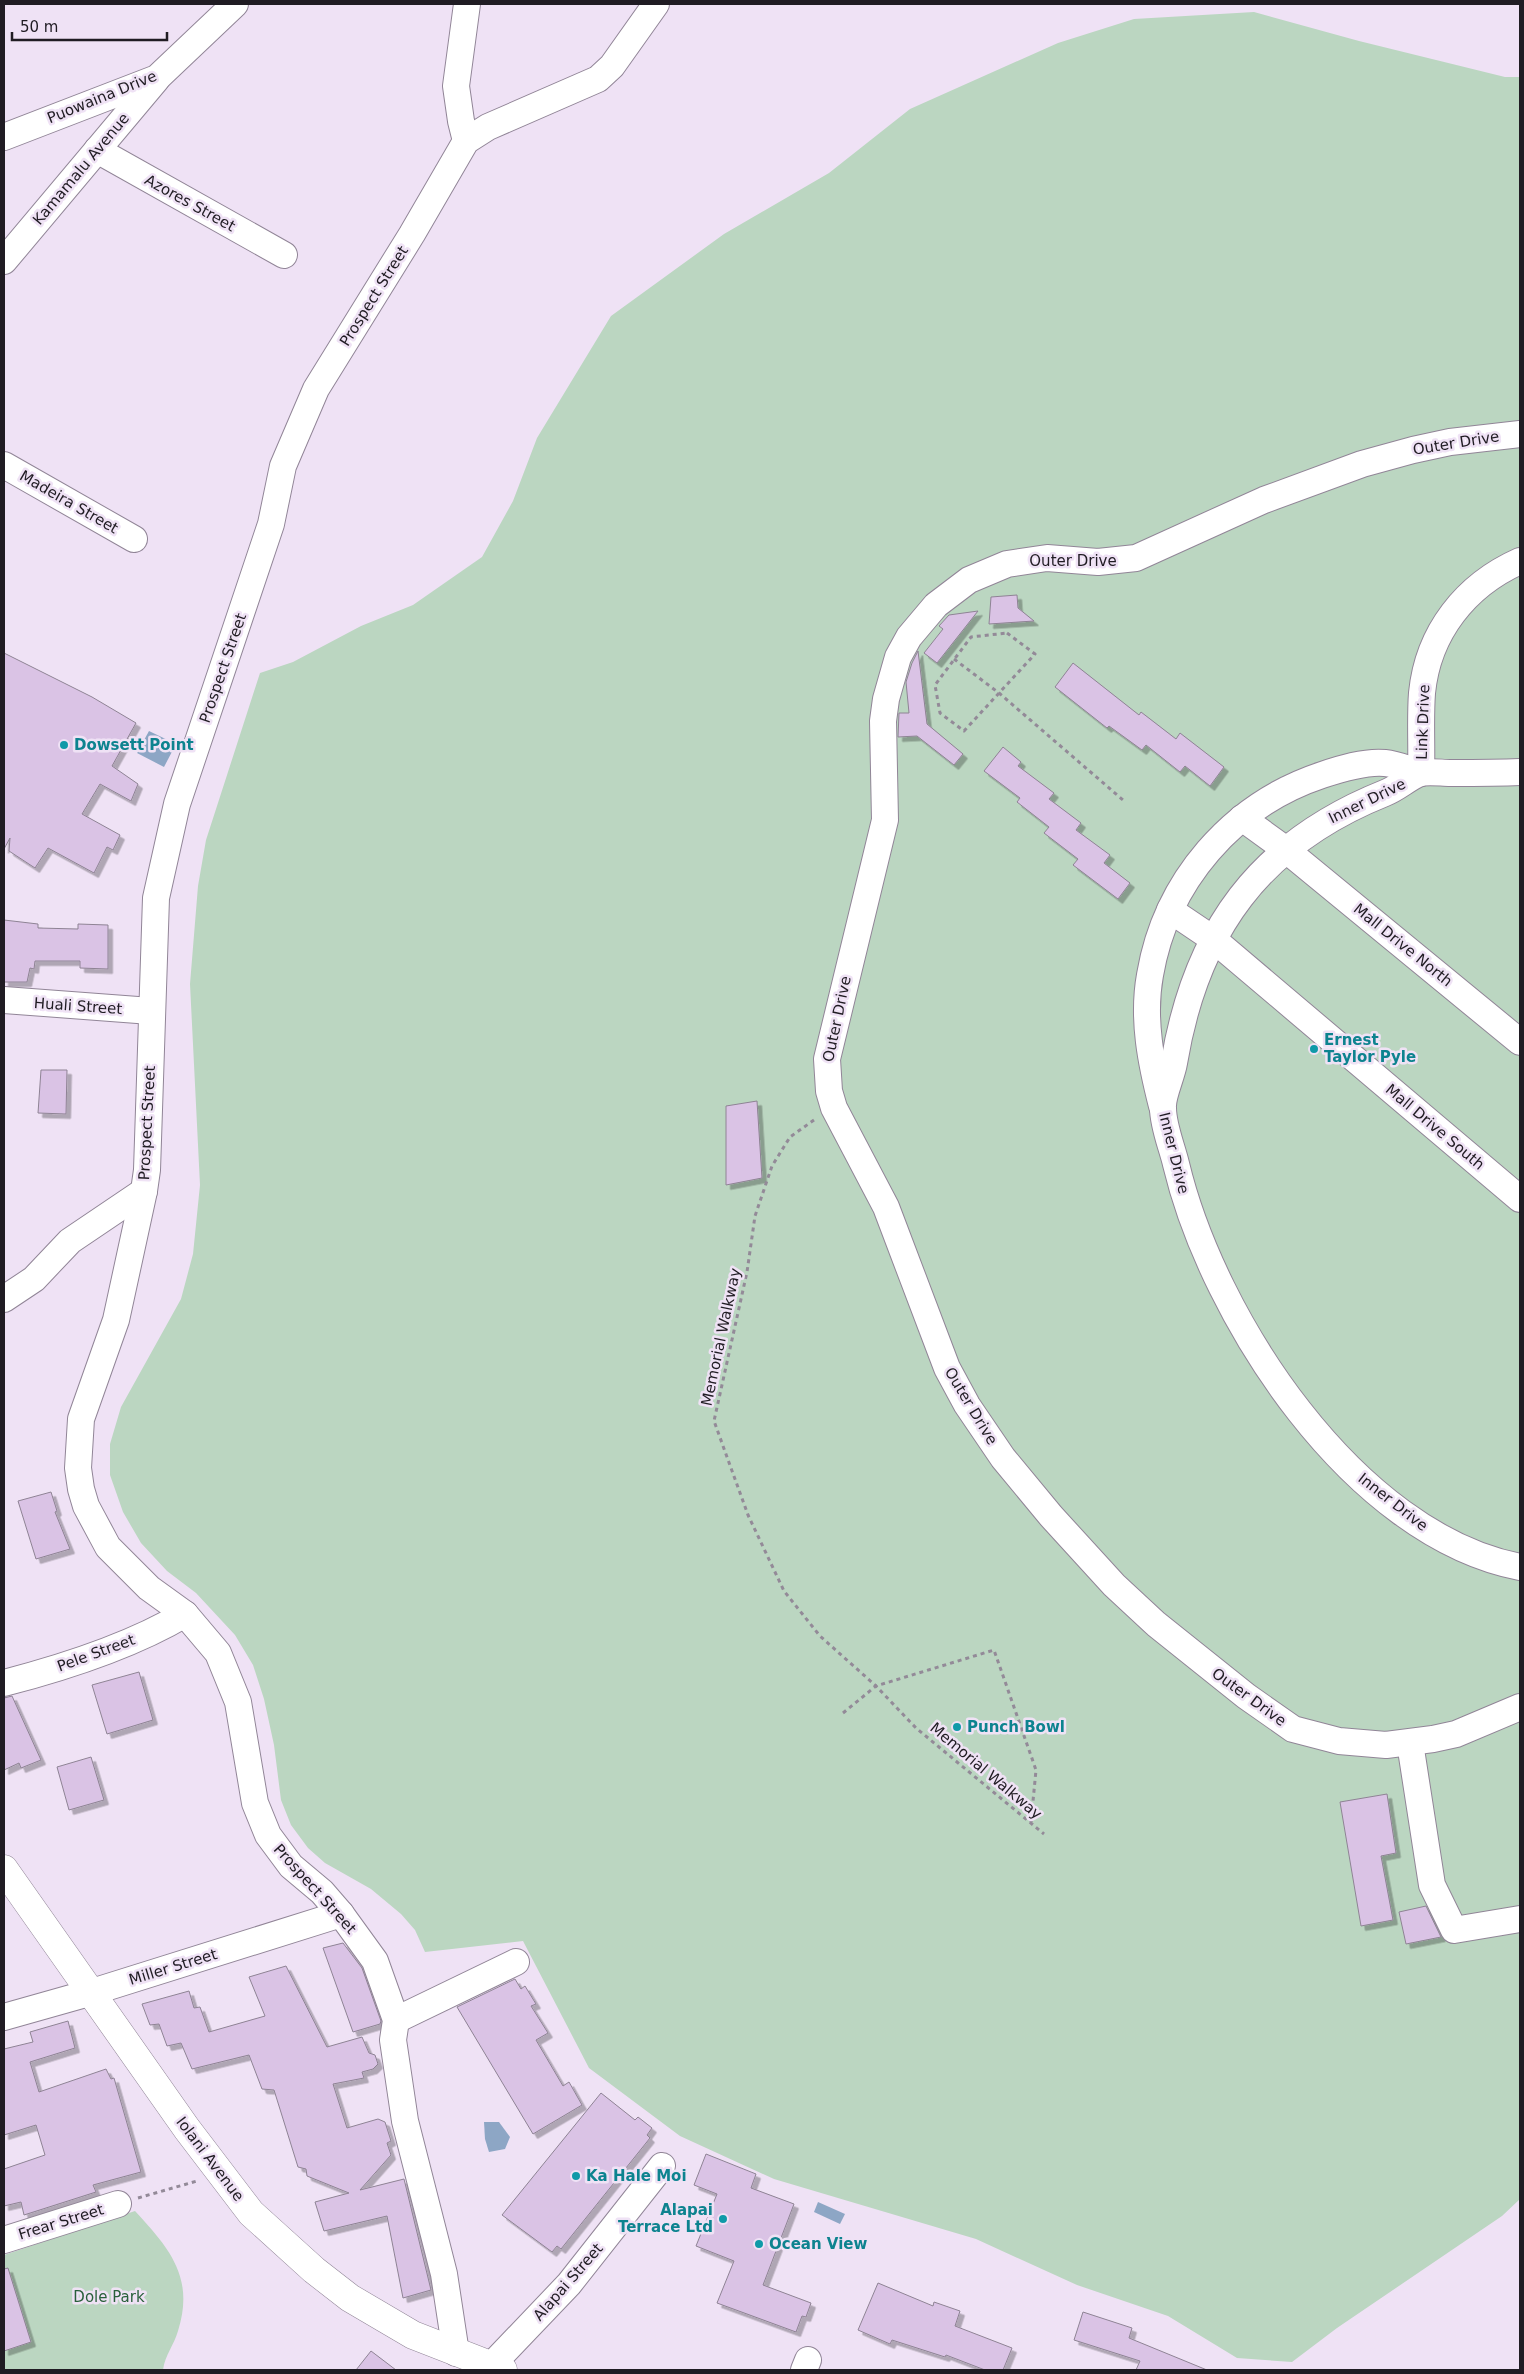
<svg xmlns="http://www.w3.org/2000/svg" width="1524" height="2374" font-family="'DejaVu Sans',sans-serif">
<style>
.green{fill:#bbd6c1}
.water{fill:#8da6c5}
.building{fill:#dac3e5;stroke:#8e8394;filter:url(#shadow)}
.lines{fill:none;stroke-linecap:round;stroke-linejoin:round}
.minor-casing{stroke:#918597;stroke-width:28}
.major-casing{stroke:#918597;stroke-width:29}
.path{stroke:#938a98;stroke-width:3;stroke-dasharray:4 4;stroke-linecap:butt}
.minor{stroke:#fff;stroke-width:26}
.major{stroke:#fff;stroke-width:28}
.culture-dot{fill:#0f9aa8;stroke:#efe2f5;stroke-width:2}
.labels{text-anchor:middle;stroke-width:5;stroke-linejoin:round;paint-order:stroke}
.street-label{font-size:15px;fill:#201c23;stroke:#efe2f5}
.culture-label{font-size:15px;font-weight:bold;fill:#0d838f;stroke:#efe2f5;text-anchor:start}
.park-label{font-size:15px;fill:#29603b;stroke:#efe2f5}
</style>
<defs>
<filter id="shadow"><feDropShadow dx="4.5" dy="4.5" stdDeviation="0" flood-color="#0004"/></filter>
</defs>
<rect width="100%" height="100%" fill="#efe2f5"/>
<g class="green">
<path d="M 1254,12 L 1359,41 L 1505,77 L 1520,77 L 1520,2199 L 1502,2216 L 1337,2328 L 1292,2362 L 1237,2358 L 1168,2316 L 1077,2285 L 976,2239 L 774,2179 L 680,2136 L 589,2068 L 523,1941 L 425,1952 L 415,1930 L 401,1914 L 371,1889 L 325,1863 L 308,1848 L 291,1825 L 281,1800 L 274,1745 L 264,1699 L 253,1665 L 235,1635 L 196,1593 L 167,1571 L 141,1543 L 123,1512 L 110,1475 L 110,1444 L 121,1407 L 181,1299 L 193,1254 L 200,1185 L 190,984 L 198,886 L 206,840 L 260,673 L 293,662 L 361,626 L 413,605 L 482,557 L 513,501 L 537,438 L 611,316 L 724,234 L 829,173 L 910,109 L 1058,43 L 1134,19 Z"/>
<path d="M 135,2211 C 169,2248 195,2277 178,2331 C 174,2345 165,2355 163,2370 L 4,2370 L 4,2255 Z"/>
</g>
<g class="water">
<path d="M 149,731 L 176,744 L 164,767 L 137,753 Z"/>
<path d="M 484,2122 L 499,2122 L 510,2137 L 505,2149 L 489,2152 L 485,2139 Z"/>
<path d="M 818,2202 L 845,2214 L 840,2224 L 814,2212 Z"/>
</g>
<g class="building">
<path d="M 1017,595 L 1018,608 L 1034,621 L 989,624 L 991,597 Z"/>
<path d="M 978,611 L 937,663 L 924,653 L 943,629 L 939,626 L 949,615 Z"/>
<path d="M 918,651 L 927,724 L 963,754 L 954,765 L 917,736 L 898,737 L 899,713 L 909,713 L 906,682 L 912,663 Z"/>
<path d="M 4,653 L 92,697 L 136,723 L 112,766 L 138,784 L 131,801 L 100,784 L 82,814 L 120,835 L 113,850 L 107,847 L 94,873 L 48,848 L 35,868 L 9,851 L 10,838 L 4,849 Z"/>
<path d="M 1073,663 L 1139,715 L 1141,712 L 1176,739 L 1180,733 L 1224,767 L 1210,786 L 1185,766 L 1180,772 L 1146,745 L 1142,750 L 1109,726 L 1107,728 L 1055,687 Z"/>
<path d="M 1003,747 L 1021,762 L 1018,766 L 1054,793 L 1049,799 L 1081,823 L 1076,830 L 1110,855 L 1104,863 L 1130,883 L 1118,899 L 1073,865 L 1078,859 L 1044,833 L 1049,827 L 1017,802 L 1020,798 L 984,771 Z"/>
<path d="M 4,920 L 38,924 L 38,928 L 78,929 L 78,924 L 108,925 L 108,969 L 80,968 L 80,961 L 35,961 L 34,969 L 30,968 L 27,982 L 4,982 Z"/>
<path d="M 41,1070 L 67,1070 L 66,1114 L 38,1113 Z"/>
<path d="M 757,1101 L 762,1178 L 726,1185 L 726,1106 Z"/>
<path d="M 51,1492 L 57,1511 L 55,1512 L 70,1549 L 36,1559 L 18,1501 Z"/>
<path d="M 139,1672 L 153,1720 L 107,1734 L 92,1685 Z"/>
<path d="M 12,1696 L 41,1760 L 21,1768 L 19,1763 L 4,1770 L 4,1698 Z"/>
<path d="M 91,1757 L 104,1800 L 69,1810 L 57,1767 Z"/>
<path d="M 1387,1794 L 1396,1853 L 1381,1856 L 1393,1920 L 1361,1926 L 1340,1802 Z"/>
<path d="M 1426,1906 L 1441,1937 L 1406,1944 L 1399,1912 Z"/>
<path d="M 343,1943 L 362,1968 L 381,2021 L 380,2024 L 353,2032 L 323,1948 Z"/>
<path d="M 286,1966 L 327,2047 L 362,2037 L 369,2053 L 375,2055 L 378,2064 L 373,2069 L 362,2072 L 364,2078 L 333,2084 L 347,2128 L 378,2119 L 385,2122 L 391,2141 L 387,2143 L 391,2155 L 360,2190 L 404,2179 L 431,2290 L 403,2298 L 387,2216 L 324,2231 L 315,2202 L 349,2193 L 307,2176 L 306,2169 L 298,2167 L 274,2090 L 262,2089 L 249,2055 L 192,2069 L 181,2043 L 167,2046 L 159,2024 L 150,2025 L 142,2004 L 189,1991 L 194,2008 L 200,2007 L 209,2032 L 265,2016 L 249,1977 Z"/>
<path d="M 515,1979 L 521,1989 L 525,1986 L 536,2004 L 531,2006 L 548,2033 L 536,2040 L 563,2086 L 569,2082 L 582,2105 L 533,2134 L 457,2007 Z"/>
<path d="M 68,2021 L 75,2048 L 30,2062 L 39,2092 L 106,2069 L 111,2079 L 114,2078 L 141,2172 L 93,2185 L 96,2192 L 24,2215 L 21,2202 L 4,2206 L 4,2169 L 45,2155 L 36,2125 L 4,2135 L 4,2049 L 33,2042 L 30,2032 Z"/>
<path d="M 601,2093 L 635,2120 L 638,2117 L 652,2128 L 647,2135 L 650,2138 L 561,2249 L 557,2246 L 552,2252 L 502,2215 Z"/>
<path d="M 706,2154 L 756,2174 L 751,2188 L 794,2204 L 763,2285 L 811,2303 L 806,2317 L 802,2316 L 796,2332 L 717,2303 L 734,2261 L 696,2246 L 717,2194 L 694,2185 Z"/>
<path d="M 8,2268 L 31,2342 L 4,2351 L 4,2269 Z"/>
<path d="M 878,2283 L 933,2306 L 934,2302 L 960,2311 L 955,2326 L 1012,2348 L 1003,2370 L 985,2370 L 946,2355 L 945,2357 L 892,2340 L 890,2344 L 858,2330 Z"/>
<path d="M 1083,2312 L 1132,2328 L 1129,2338 L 1207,2370 L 1136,2370 L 1140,2361 L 1074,2340 Z"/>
<path d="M 371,2351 L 396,2370 L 356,2370 Z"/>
</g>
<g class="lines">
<g class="minor-casing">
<g id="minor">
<path d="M 4,137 L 157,78 L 235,4"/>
<path d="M 466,141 L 461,121 L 456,86 L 467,4"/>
<path d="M 97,150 L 284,255"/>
<path d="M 4,261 L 156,80"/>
<path d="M 1520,434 L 1450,442 L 1413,450 L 1362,464 L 1264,500 L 1136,558 L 1098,562 L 1047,558 L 1007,564 L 969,580 L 936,605 L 909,637 L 898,657 L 886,699 L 883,721 L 885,820 L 827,1059 L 829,1091 L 834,1108 L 886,1207 L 947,1368 L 967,1405 L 1003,1458 L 1051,1516 L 1114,1585 L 1156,1624 L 1246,1696 L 1293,1729 L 1339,1741 L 1386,1745 L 1433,1739 L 1456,1734 L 1520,1707"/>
<path d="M 4,465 L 134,539"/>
<path d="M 1520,772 C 1497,773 1474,773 1450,773 C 1442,773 1429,771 1421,773 C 1409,777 1398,788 1385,793 C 1260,843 1196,930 1174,1063 C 1172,1076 1162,1096 1163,1108 C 1163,1126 1172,1147 1176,1164 C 1213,1319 1354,1535 1520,1567"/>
<path d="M 1242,818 L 1285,849 L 1520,1042"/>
<path d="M 1170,910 L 1213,939 L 1520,1199"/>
<path d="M 4,1000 L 151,1011"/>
<path d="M 1162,1106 C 1151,1063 1142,1019 1150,975 C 1166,881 1232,805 1322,775 C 1340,769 1365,761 1385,763 C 1397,764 1410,770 1421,773 C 1422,747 1420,719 1422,693 C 1428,632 1466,585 1520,561"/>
<path d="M 4,1299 L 34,1279 L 70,1241 L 144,1191"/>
<path d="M 4,1683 C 62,1668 133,1645 185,1614"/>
<path d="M 1410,1743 L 1432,1885 L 1454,1930 L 1520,1919"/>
<path d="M 4,2017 L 89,1993 L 341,1914"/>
<path d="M 396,2020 L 516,1962"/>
<path d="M 4,2240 L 118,2204"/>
<path d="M 456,2353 L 444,2274 L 405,2121 L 393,2040 L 396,2020 L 375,1961 L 341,1914 L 322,1892 L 291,1866 L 268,1835 L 255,1803 L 238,1702 L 218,1653 L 185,1614 L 149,1588 L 108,1547 L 86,1506 L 81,1489 L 78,1468 L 81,1419 L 116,1320 L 144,1191 L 147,1170 L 156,898 L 177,804 L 271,524 L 283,466 L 316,389 L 412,234 L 466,141 L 488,127 L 598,79 L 612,66 L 656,4"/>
<path d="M 487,2370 L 569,2284 L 662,2166"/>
<path d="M 804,2370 L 808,2360"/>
</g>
</g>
<g class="major-casing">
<path id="major" d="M 4,1869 L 187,2129 L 251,2213 L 314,2270 L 350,2298 L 413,2335 L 503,2370"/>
</g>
<g class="path">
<path d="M 1007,633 L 1035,654 L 964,731 L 940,713 L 935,685 L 971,637 Z"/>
<path d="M 954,659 L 999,693 L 1123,800"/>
<path d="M 814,1120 L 790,1137 L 772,1166 L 755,1216 L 747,1272 L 714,1421 L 748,1515 L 784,1591 L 820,1636 L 876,1686 L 916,1728 L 1044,1834"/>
<path d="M 843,1713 L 876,1686 L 994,1650 L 1036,1770 L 1031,1822"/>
<path d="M 138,2198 L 197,2181"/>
</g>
<use href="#minor" class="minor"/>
<use href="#major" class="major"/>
</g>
<g class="culture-dot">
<circle cx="64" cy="745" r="5"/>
<circle cx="1314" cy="1049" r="5"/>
<circle cx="957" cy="1727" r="5"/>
<circle cx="576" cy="2176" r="5"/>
<circle cx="723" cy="2219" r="5"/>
<circle cx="759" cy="2244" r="5"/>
</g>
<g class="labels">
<g class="street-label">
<text transform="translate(102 97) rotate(-22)" y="5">Puowaina Drive</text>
<text transform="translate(81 169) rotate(-50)" y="5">Kamamalu Avenue</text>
<text transform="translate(190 203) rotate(29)" y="5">Azores Street</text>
<text transform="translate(374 296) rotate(-58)" y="5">Prospect Street</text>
<text transform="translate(1456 443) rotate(-9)" y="5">Outer Drive</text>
<text transform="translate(69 502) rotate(30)" y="5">Madeira Street</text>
<text x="1073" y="566">Outer Drive</text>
<text transform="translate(223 668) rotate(-71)" y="5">Prospect Street</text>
<text transform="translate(1423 722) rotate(-88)" y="5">Link Drive</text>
<text transform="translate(1367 801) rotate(-26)" y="5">Inner Drive</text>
<text transform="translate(1403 945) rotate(39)" y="5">Mall Drive North</text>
<text transform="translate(78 1006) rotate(4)" y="5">Huali Street</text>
<text transform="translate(837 1019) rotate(-78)" y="5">Outer Drive</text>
<text transform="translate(147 1123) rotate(-87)" y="5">Prospect Street</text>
<text transform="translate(1435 1127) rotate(40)" y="5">Mall Drive South</text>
<text transform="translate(1174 1153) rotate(76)" y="5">Inner Drive</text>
<text transform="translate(721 1337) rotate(-78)" y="5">Memorial Walkway</text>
<text transform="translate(971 1406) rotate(59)" y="5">Outer Drive</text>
<text transform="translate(1393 1502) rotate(38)" y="5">Inner Drive</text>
<text transform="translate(96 1653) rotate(-20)" y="5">Pele Street</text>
<text transform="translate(1249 1697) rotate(36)" y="5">Outer Drive</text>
<text transform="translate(986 1771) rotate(40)" y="5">Memorial Walkway</text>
<text transform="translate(315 1889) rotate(48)" y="5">Prospect Street</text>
<text transform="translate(173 1967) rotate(-17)" y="5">Miller Street</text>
<text transform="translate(210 2159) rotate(53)" y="5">Iolani Avenue</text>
<text transform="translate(61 2222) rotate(-17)" y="5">Frear Street</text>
<text transform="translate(568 2282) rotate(-49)" y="5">Alapai Street</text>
</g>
<g class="culture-label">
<text x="74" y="750">Dowsett Point</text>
<text x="1324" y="1045">Ernest<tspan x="1324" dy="17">Taylor Pyle</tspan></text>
<text x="967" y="1732">Punch Bowl</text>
<text x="586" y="2181">Ka Hale Moi</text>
<text x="713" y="2215" text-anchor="end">Alapai<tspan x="713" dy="17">Terrace Ltd</tspan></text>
<text x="769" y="2249">Ocean View</text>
</g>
<g class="park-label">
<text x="109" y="2302">Dole Park</text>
</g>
</g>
<rect width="1524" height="2374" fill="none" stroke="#201c23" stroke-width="10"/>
<path d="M12 32v8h155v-8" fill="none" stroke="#201c23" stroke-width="2.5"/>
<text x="20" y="32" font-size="15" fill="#201c23" stroke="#efe2f5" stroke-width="4" paint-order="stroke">50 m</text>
</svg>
